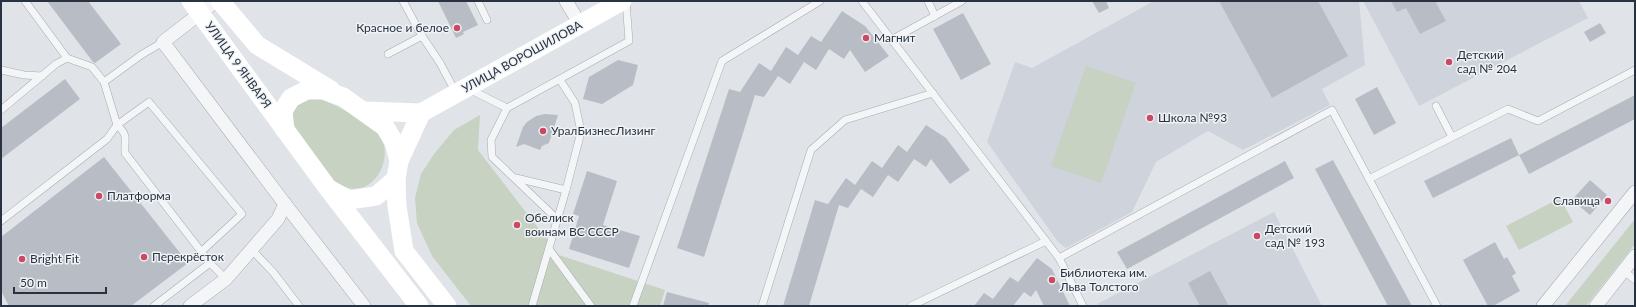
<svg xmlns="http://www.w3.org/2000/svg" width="1636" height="307" font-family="Lato,sans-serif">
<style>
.built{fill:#cfd3db}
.green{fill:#c7d2c2}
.building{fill:#b8bdc5}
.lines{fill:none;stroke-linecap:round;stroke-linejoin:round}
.lane-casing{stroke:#a5abb3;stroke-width:8}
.street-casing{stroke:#a5abb3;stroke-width:14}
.lane{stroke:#f3f5f7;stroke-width:7}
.street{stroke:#f3f5f7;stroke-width:13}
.secondary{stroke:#fff;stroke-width:19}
.poi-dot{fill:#c94a62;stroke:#f0f3f6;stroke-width:1.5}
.labels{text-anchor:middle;stroke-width:3;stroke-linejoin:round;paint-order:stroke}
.poi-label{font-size:12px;fill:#293240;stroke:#f0f3f6;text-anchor:start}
.street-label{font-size:12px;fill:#293240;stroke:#f0f3f6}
</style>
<rect width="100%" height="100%" fill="#e0e4e9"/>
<g class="built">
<path d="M 1154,1 L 1359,1 L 1365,65 L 1322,89 L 1330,105 L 1243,150 L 1208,131 L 1156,162 L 1132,212 L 1066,248 L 1058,242 L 987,142 L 1015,62 L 1032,68 Z"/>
<path d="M 1363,1 L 1579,1 L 1588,18 L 1419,106 Z"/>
<path d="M 1274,212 L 1322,306 L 1098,306 L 1097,304 Z"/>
</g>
<g class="green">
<path d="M 1086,66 L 1136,83 L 1101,183 L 1051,166 Z"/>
<path d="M 319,98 C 335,105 368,121 379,134 C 395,155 376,198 345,187 C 342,186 337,184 334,182 C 327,176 322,165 316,158 C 310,150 297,137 294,129 C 292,122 292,114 291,108 L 301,99 Z"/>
<path d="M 480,115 L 478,150 L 559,255 L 665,290 L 660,306 L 471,306 L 432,256 L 417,223 L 415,198 L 421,174 L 434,154 L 454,130 Z"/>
<path d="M 1560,198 L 1573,222 L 1519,250 L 1506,226 Z"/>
<path d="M 1635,219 L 1635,244 L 1586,306 L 1565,306 Z"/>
</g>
<g class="building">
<path d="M 47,1 L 88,1 L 121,44 L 95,63 L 93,62 Z"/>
<path d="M 438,1 L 466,1 L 478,25 L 463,32 L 464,34 L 456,38 Z"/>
<path d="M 1092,1 L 1106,1 L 1109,8 L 1099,13 Z"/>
<path d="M 1219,1 L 1318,1 L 1348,56 L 1272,98 Z"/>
<path d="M 1391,1 L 1435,1 L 1446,21 L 1420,34 L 1406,8 L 1397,12 Z"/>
<path d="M 842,11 L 865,26 L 889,56 L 865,72 L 850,50 L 844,59 L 829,49 L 816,70 L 804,62 L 790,84 L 778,76 L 764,97 L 755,95 L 704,257 L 677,248 L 729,89 L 740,92 L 759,63 L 771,71 L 786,47 L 798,55 L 811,36 L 821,42 Z"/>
<path d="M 963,13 L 991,64 L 961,80 L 933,29 Z"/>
<path d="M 1600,23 L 1606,33 L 1590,42 L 1584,32 Z"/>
<path d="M 618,60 L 638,65 L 633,85 L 602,104 L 583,99 L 589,77 Z"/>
<path d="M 65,79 L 80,99 L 1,159 L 1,128 Z"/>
<path d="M 1377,87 L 1396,123 L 1374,135 L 1355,99 Z"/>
<path d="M 1635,95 L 1635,119 L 1529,174 L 1519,155 Z"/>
<path d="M 545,114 L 558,115 L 549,143 L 542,146 L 540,150 L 524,144 L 516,147 L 523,127 L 527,122 L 536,116 Z"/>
<path d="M 926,125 L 946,138 L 970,170 L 950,184 L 931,159 L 926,167 L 914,159 L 898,182 L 888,175 L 873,197 L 861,189 L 848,208 L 839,205 L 809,306 L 783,306 L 815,200 L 828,204 L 846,178 L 855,185 L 872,161 L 882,168 L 898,145 L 907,152 Z"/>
<path d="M 1511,138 L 1519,155 L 1433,198 L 1424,181 Z"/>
<path d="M 104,157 L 188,263 L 131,306 L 9,306 L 1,291 L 1,237 Z"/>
<path d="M 1333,160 L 1412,306 L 1388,306 L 1315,169 Z"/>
<path d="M 1285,161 L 1294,178 L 1127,269 L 1117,252 Z"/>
<path d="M 587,171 L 617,181 L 603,225 L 640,236 L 629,268 L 569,249 L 579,216 L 573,214 Z"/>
<path d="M 1590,180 L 1607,195 L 1590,215 L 1572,200 Z"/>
<path d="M 1495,242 L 1504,259 L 1507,257 L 1516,273 L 1512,276 L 1520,291 L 1493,306 L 1488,306 L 1463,260 Z"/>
<path d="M 1037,258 L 1052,269 L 1070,306 L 1044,306 L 1036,290 L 1031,297 L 1024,292 L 1013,306 L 974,306 L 984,293 L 993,299 L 1010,277 L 1018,282 Z"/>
<path d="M 1210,271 L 1229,306 L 1200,306 L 1188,283 Z"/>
<path d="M 667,292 L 709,303 L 708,306 L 663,306 Z"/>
</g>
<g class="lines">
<g class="lane-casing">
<g id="lane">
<path d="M 25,1 L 67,58"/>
<path d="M 403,1 L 422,36"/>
<path d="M 478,1 L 487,20"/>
<path d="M 862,1 L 1059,258 L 1083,306"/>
<path d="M 928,1 L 935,16"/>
<path d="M 891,40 L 962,1"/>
<path d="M 388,54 L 422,36 L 440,63 L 456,93"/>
<path d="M 1,70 L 24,75 L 42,76"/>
<path d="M 469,89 L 507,108 L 629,41 L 626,1"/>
<path d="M 1436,106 L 1452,137"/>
<path d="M 507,108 L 491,140 L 492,157 L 557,219"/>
<path d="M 1,110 L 56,64 L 67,58 L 92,67 L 104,82"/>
<path d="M 516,178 L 566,190"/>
<path d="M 1369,179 L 1508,109 L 1538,121 L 1635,70"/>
<path d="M 1,221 L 107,139 L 117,125 L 104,82 L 141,55 L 163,42"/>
<path d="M 549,249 L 591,306"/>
<path d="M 252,250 L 273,272 L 299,306"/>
<path d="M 202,251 L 242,214 L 149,102 L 117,125 C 129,136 124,139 125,153 L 210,263 L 226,279"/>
<path d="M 1059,258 L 1332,110 L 1437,306"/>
<path d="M 1624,271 L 1635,280"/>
<path d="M 154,306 L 210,263"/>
<path d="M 532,306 L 566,190 L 581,132 L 575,103 L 560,80"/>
<path d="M 633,306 L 722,61 L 820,1"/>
<path d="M 762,306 L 811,150 L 845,120 L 933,93"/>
<path d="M 911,306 L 1046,241"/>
</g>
</g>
<g class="street-casing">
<g id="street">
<path d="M 216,1 L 163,42 L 285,204 L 364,306"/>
<path d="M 566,1 L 580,24"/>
<path d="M 190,306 L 226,279 L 278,219 L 285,204"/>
<path d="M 1543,306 L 1635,192"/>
<path d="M 1596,306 L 1635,256"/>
</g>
</g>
<use href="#lane" class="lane"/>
<use href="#street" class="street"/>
<g class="secondary">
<path d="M 191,1 L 327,187 L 419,306"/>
<path d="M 220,1 L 257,45 L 331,90"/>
<path d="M 364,111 L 421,113 L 622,1"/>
<path d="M 285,130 L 283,111 L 291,98 L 307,90 L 323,90 L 343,97 L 385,127 L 394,142 L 399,161 L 396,179 L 397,206 L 404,251 L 447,306"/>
<path d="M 399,161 L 421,113"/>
<path d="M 331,190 L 349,200 L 376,196 L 396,179"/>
</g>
</g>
<g class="poi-dot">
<circle cx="457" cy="28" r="4"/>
<circle cx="866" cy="38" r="4"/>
<circle cx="1449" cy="62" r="4"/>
<circle cx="1150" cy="118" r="4"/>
<circle cx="543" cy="131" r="4"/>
<circle cx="99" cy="196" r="4"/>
<circle cx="1608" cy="201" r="4"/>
<circle cx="517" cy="225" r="4"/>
<circle cx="1257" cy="236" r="4"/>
<circle cx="144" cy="257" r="4"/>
<circle cx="22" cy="259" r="4"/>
<circle cx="1052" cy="280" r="4"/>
</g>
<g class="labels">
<g class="poi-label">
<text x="449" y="32" text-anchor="end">Красное и белое</text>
<text x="874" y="42">Магнит</text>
<text x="1457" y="59">Детский<tspan x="1457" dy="14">сад № 204</tspan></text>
<text x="1158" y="122">Школа №93</text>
<text x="551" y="135">УралБизнесЛизинг</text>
<text x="107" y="200">Платформа</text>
<text x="1600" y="205" text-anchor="end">Славица</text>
<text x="525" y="222">Обелиск<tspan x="525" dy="14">воинам ВС СССР</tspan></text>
<text x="1265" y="233">Детский<tspan x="1265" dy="14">сад № 193</tspan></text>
<text x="152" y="261">Перекрёсток</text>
<text x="30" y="263">Bright Fit</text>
<text x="1060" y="277">Библиотека им.<tspan x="1060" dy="14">Льва Толстого</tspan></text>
</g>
<g class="street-label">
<text transform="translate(522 57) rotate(-29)" y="4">УЛИЦА ВОРОШИЛОВА</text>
<text transform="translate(238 65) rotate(54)" y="4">УЛИЦА 9 ЯНВАРЯ</text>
</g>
</g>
<rect width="1636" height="307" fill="none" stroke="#293240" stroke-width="4"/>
<path d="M14 287v6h92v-6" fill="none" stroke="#293240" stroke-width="2"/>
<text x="20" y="287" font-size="12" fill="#293240" stroke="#f0f3f6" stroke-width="3" paint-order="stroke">50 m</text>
</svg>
